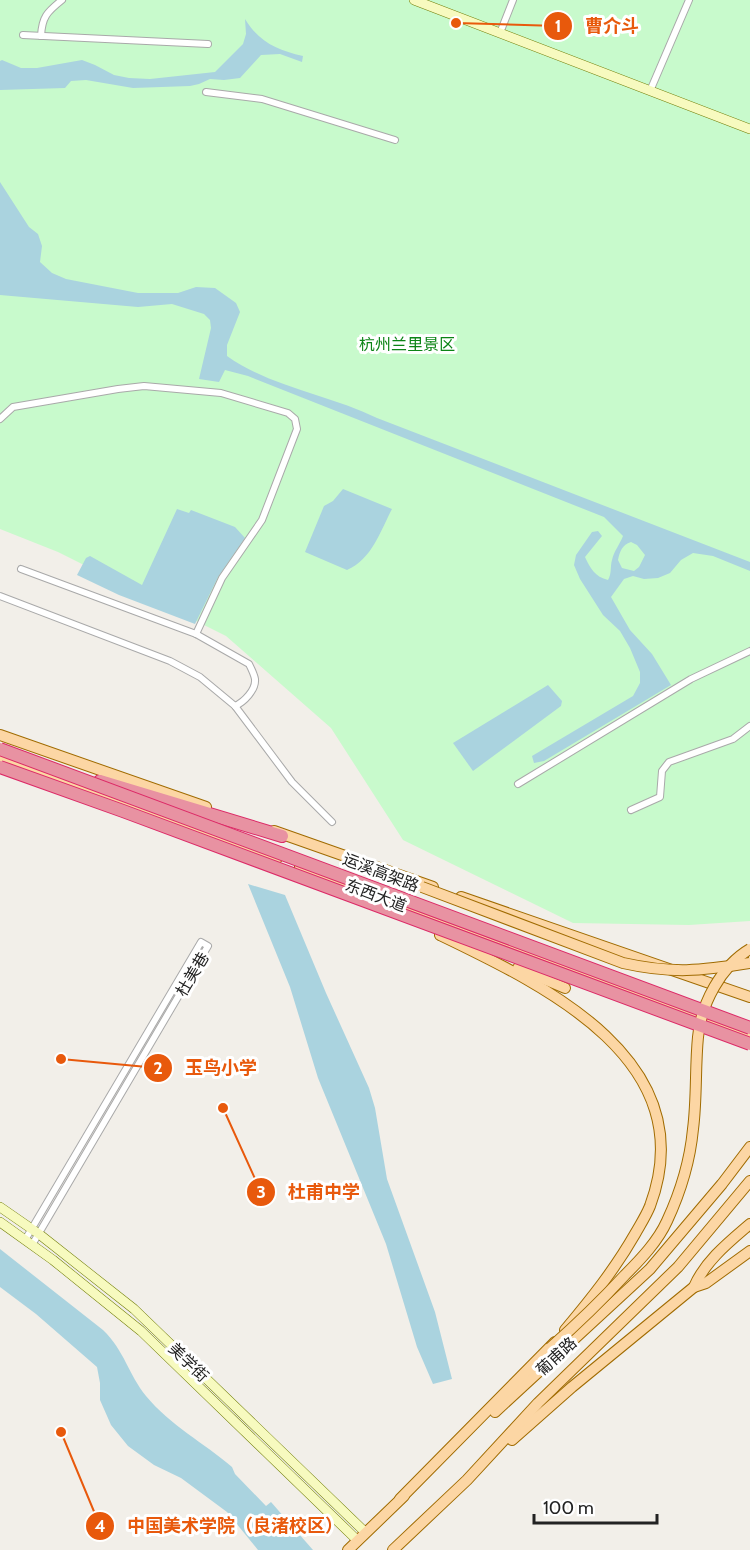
<svg xmlns="http://www.w3.org/2000/svg" width="750" height="1550" font-family="Cabin,'Noto Sans SC',sans-serif">
<style>
.park{fill:#c8facc}
.water{fill:#aad3df;fill-rule:evenodd}
.lines{fill:none;stroke-linecap:round;stroke-linejoin:round}
.street-casing{stroke:#a9a9a9;stroke-width:8}
.secondary-casing{stroke:#707d05;stroke-width:10}
.primary-casing{stroke:#a06b00;stroke-width:12}
.highway-casing{stroke:#dc2a67;stroke-width:14}
.street{stroke:#fff;stroke-width:6}
.secondary{stroke:#f7fabf;stroke-width:9}
.primary{stroke:#fcd6a4;stroke-width:10}
.highway{stroke:#e892a2;stroke-width:12}
.primary-bridge-casing{stroke:#a06b00;stroke-width:12;stroke-linecap:butt}
.highway-bridge-casing{stroke:#dc2a67;stroke-width:14;stroke-linecap:butt}
.primary-bridge{stroke:#fcd6a4;stroke-width:10}
.highway-bridge{stroke:#e892a2;stroke-width:12}
.labels{text-anchor:middle;stroke-width:6;stroke-linejoin:round;paint-order:stroke}
.park-label{font-size:16px;fill:#0c8416;stroke:#fff}
.street-label{font-size:16px;fill:#222;stroke:#fff}
.leader{fill:none;stroke:#e8590c;stroke-width:2}
.callout-dot{fill:#e8590c;stroke:#fff;stroke-width:2}
.mark-label{font-size:18px;text-anchor:middle;font-weight:bold;fill:#fff}
.callout-label{font-size:18px;text-anchor:middle;font-weight:bold;fill:#e8590c;stroke:#fff;stroke-width:6;stroke-linejoin:round;paint-order:stroke}
</style>
<rect width="100%" height="100%" fill="#f2efe9"/>
<path class="park" d="M 0,0 L 750,0 L 750,921 L 689,925 L 573,923 L 403,840 L 331,728 L 226,636 L 58,552 L 0,529 Z"/>
<g class="water">
<path d="M 245,19 C 259,42 277,50 303,56 L 302,62 L 280,54 L 261,55 L 240,78 L 224,80 L 210,79 L 199,84 L 190,86 L 133,88 L 86,80 L 71,81 L 65,88 L 0,90 L 0,61 L 2,60 L 21,68 L 37,68 L 82,60 L 95,65 L 114,75 L 129,78 L 150,79 L 215,72 L 243,44 L 246,34 Z"/>
<path d="M 0,182 L 29,227 L 38,234 L 42,246 L 40,262 L 52,273 L 66,279 L 138,293 L 178,293 L 196,287 L 215,288 L 236,303 L 240,312 L 227,345 L 227,356 C 270,387 330,395 377,418 L 750,562 L 750,571 L 713,556 L 693,553 L 681,560 L 670,573 L 658,578 L 644,579 L 633,576 L 624,579 L 611,597 L 630,630 L 652,654 L 671,685 L 544,761 L 534,763 L 532,756 L 633,696 L 640,683 L 640,672 L 630,648 L 620,631 L 603,615 L 580,579 L 574,565 L 576,555 L 592,532 L 598,531 L 602,536 L 585,557 C 590,568 595,577 608,580 C 612,573 610,567 612,560 C 614,551 620,544 623,536 L 604,517 L 248,376 L 225,370 L 219,382 L 199,379 L 211,328 L 210,320 L 204,314 L 172,304 L 138,307 L 0,295 ZM 631,542 L 637,545 L 645,555 L 639,567 L 634,571 L 622,568 L 618,560 C 620,551 622,545 631,542 Z"/>
<path d="M 343,489 L 392,509 C 380,532 372,559 347,570 L 305,552 L 324,506 L 333,501 Z"/>
<path d="M 177,509 L 189,513 L 191,510 L 235,527 L 245,538 L 218,577 L 195,624 L 119,595 L 77,575 L 86,558 L 90,556 L 142,585 Z"/>
<path d="M 548,685 L 562,701 L 561,706 L 473,771 L 453,743 Z"/>
<path d="M 248,884 L 285,895 L 326,993 L 369,1088 L 375,1108 L 387,1179 L 435,1312 L 452,1379 L 433,1384 L 417,1347 L 386,1244 L 318,1078 L 290,987 Z"/>
<path d="M 0,1249 L 103,1330 C 124,1350 129,1375 146,1396 C 170,1425 204,1443 232,1467 L 235,1474 L 266,1506 L 271,1502 L 313,1550 L 258,1550 L 227,1512 L 181,1478 L 154,1465 L 128,1446 L 111,1425 L 100,1400 L 100,1383 L 97,1367 L 36,1314 L 0,1287 Z"/>
</g>
<g class="lines">
<g class="street-casing">
<g id="street">
<path d="M 500,33 L 513,0"/>
<path d="M 23,35 L 208,44"/>
<path d="M 41,36 C 42,17 47,12 62,0"/>
<path d="M 650,91 L 689,0"/>
<path d="M 206,92 L 262,99 L 395,140"/>
<path d="M 0,419 L 13,407 L 118,389 L 144,386 L 221,393 L 288,413 L 295,419 L 297,429 L 262,520 L 222,578 L 196,634"/>
<path d="M 21,569 L 196,634 L 249,664 C 251,668 254,674 255,679 C 256,690 244,702 235,706"/>
<path d="M 0,596 L 170,661 L 200,677 L 235,706 L 292,782 L 332,822"/>
<path d="M 518,784 L 691,679 L 750,651"/>
<path d="M 631,810 L 660,797 L 662,771 L 669,762 L 733,739 L 750,726"/>
<path d="M 25,1240 L 201,942 L 208,946 L 32,1245"/>
</g>
</g>
<g class="secondary-casing">
<g id="secondary">
<path d="M 414,0 L 750,129"/>
<path d="M 0,1207 L 39,1234 L 134,1309 L 365,1532"/>
<path d="M 0,1222 L 53,1260 L 141,1331 L 357,1540"/>
</g>
</g>
<g class="primary-casing">
<g id="primary">
<path d="M 0,735 L 206,807"/>
<path d="M 0,760 L 277,858"/>
<path d="M 274,831 L 433,887"/>
<path d="M 300,867 L 750,1036"/>
<path d="M 461,897 L 750,997"/>
<path d="M 440,935 C 546,986 704,1061 650,1206 C 646,1216 640,1225 635,1234 C 615,1269 591,1299 565,1330"/>
<path d="M 518,968 L 565,988"/>
<path d="M 694,1287 L 706,1283 L 750,1251"/>
<path d="M 495,1412 L 650,1269 L 722,1184 L 750,1147"/>
<path d="M 512,1440 L 572,1387 L 694,1287 C 705,1261 729,1242 750,1224"/>
<path d="M 400,1499 L 555,1342"/>
<path d="M 348,1550 L 404,1496"/>
<path d="M 393,1550 L 467,1480 L 538,1403 L 678,1267 L 750,1181"/>
</g>
</g>
<g class="highway-casing">
<path id="highway" d="M 100,781 L 282,836"/>
</g>
<use href="#street" class="street"/>
<use href="#secondary" class="secondary"/>
<use href="#primary" class="primary"/>
<use href="#highway" class="highway"/>
<g class="primary-bridge-casing">
<g id="primary-bridge">
<path d="M 422,887 L 623,963 C 672,974 701,971 750,963"/>
<path d="M 550,1348 C 576,1325 601,1301 625,1275 C 641,1259 658,1241 667,1221 C 681,1191 690,1161 693,1129 C 697,1098 695,1067 698,1037 C 701,1004 721,966 750,949"/>
</g>
</g>
<g class="highway-bridge-casing">
<g id="highway-bridge">
<path d="M 0,749 L 750,1028"/>
<path d="M 0,767 L 123,811 L 750,1044"/>
</g>
</g>
<use href="#primary-bridge" class="primary-bridge"/>
<use href="#highway-bridge" class="highway-bridge"/>
</g>
<g class="labels">
<g class="park-label">
<text x="407" y="350">杭州兰里景区</text>
</g>
<g class="street-label">
<text transform="translate(381 872) rotate(21)" y="6">运溪高架路</text>
<text transform="translate(376 895) rotate(21)" y="6">东西大道</text>
<text transform="translate(192 974) rotate(-59)" y="6">杜美巷</text>
<text transform="translate(556 1356) rotate(-43)" y="6">葡甫路</text>
<text transform="translate(189 1362) rotate(44)" y="6">美学街</text>
</g>
</g>
<path class="leader" d="M456 23L558 26M61 1059L158 1068M223 1108L261 1192M61 1432L100 1526"/>
<g class="callout-dot">
<circle cx="456" cy="23" r="6"/>
<circle cx="61" cy="1059" r="6"/>
<circle cx="223" cy="1108" r="6"/>
<circle cx="61" cy="1432" r="6"/>
<circle cx="558" cy="26" r="15"/>
<circle cx="158" cy="1068" r="15"/>
<circle cx="261" cy="1192" r="15"/>
<circle cx="100" cy="1526" r="15"/>
</g>
<g class="mark-label">
<text x="558" y="32">1</text>
<text x="158" y="1074">2</text>
<text x="261" y="1198">3</text>
<text x="100" y="1532">4</text>
</g>
<g class="callout-label">
<text x="612" y="32">曹介斗</text>
<text x="221" y="1074">玉鸟小学</text>
<text x="324" y="1198">杜甫中学</text>
<text x="235" y="1532">中国美术学院（良渚校区）</text>
</g>
<path d="M534 1514v9h123v-9" fill="none" stroke="#222222" stroke-width="3"/>
<text x="543" y="1514" font-size="18" fill="#222222" stroke="#ffffff" stroke-width="4.5" paint-order="stroke">100 m</text>
</svg>
